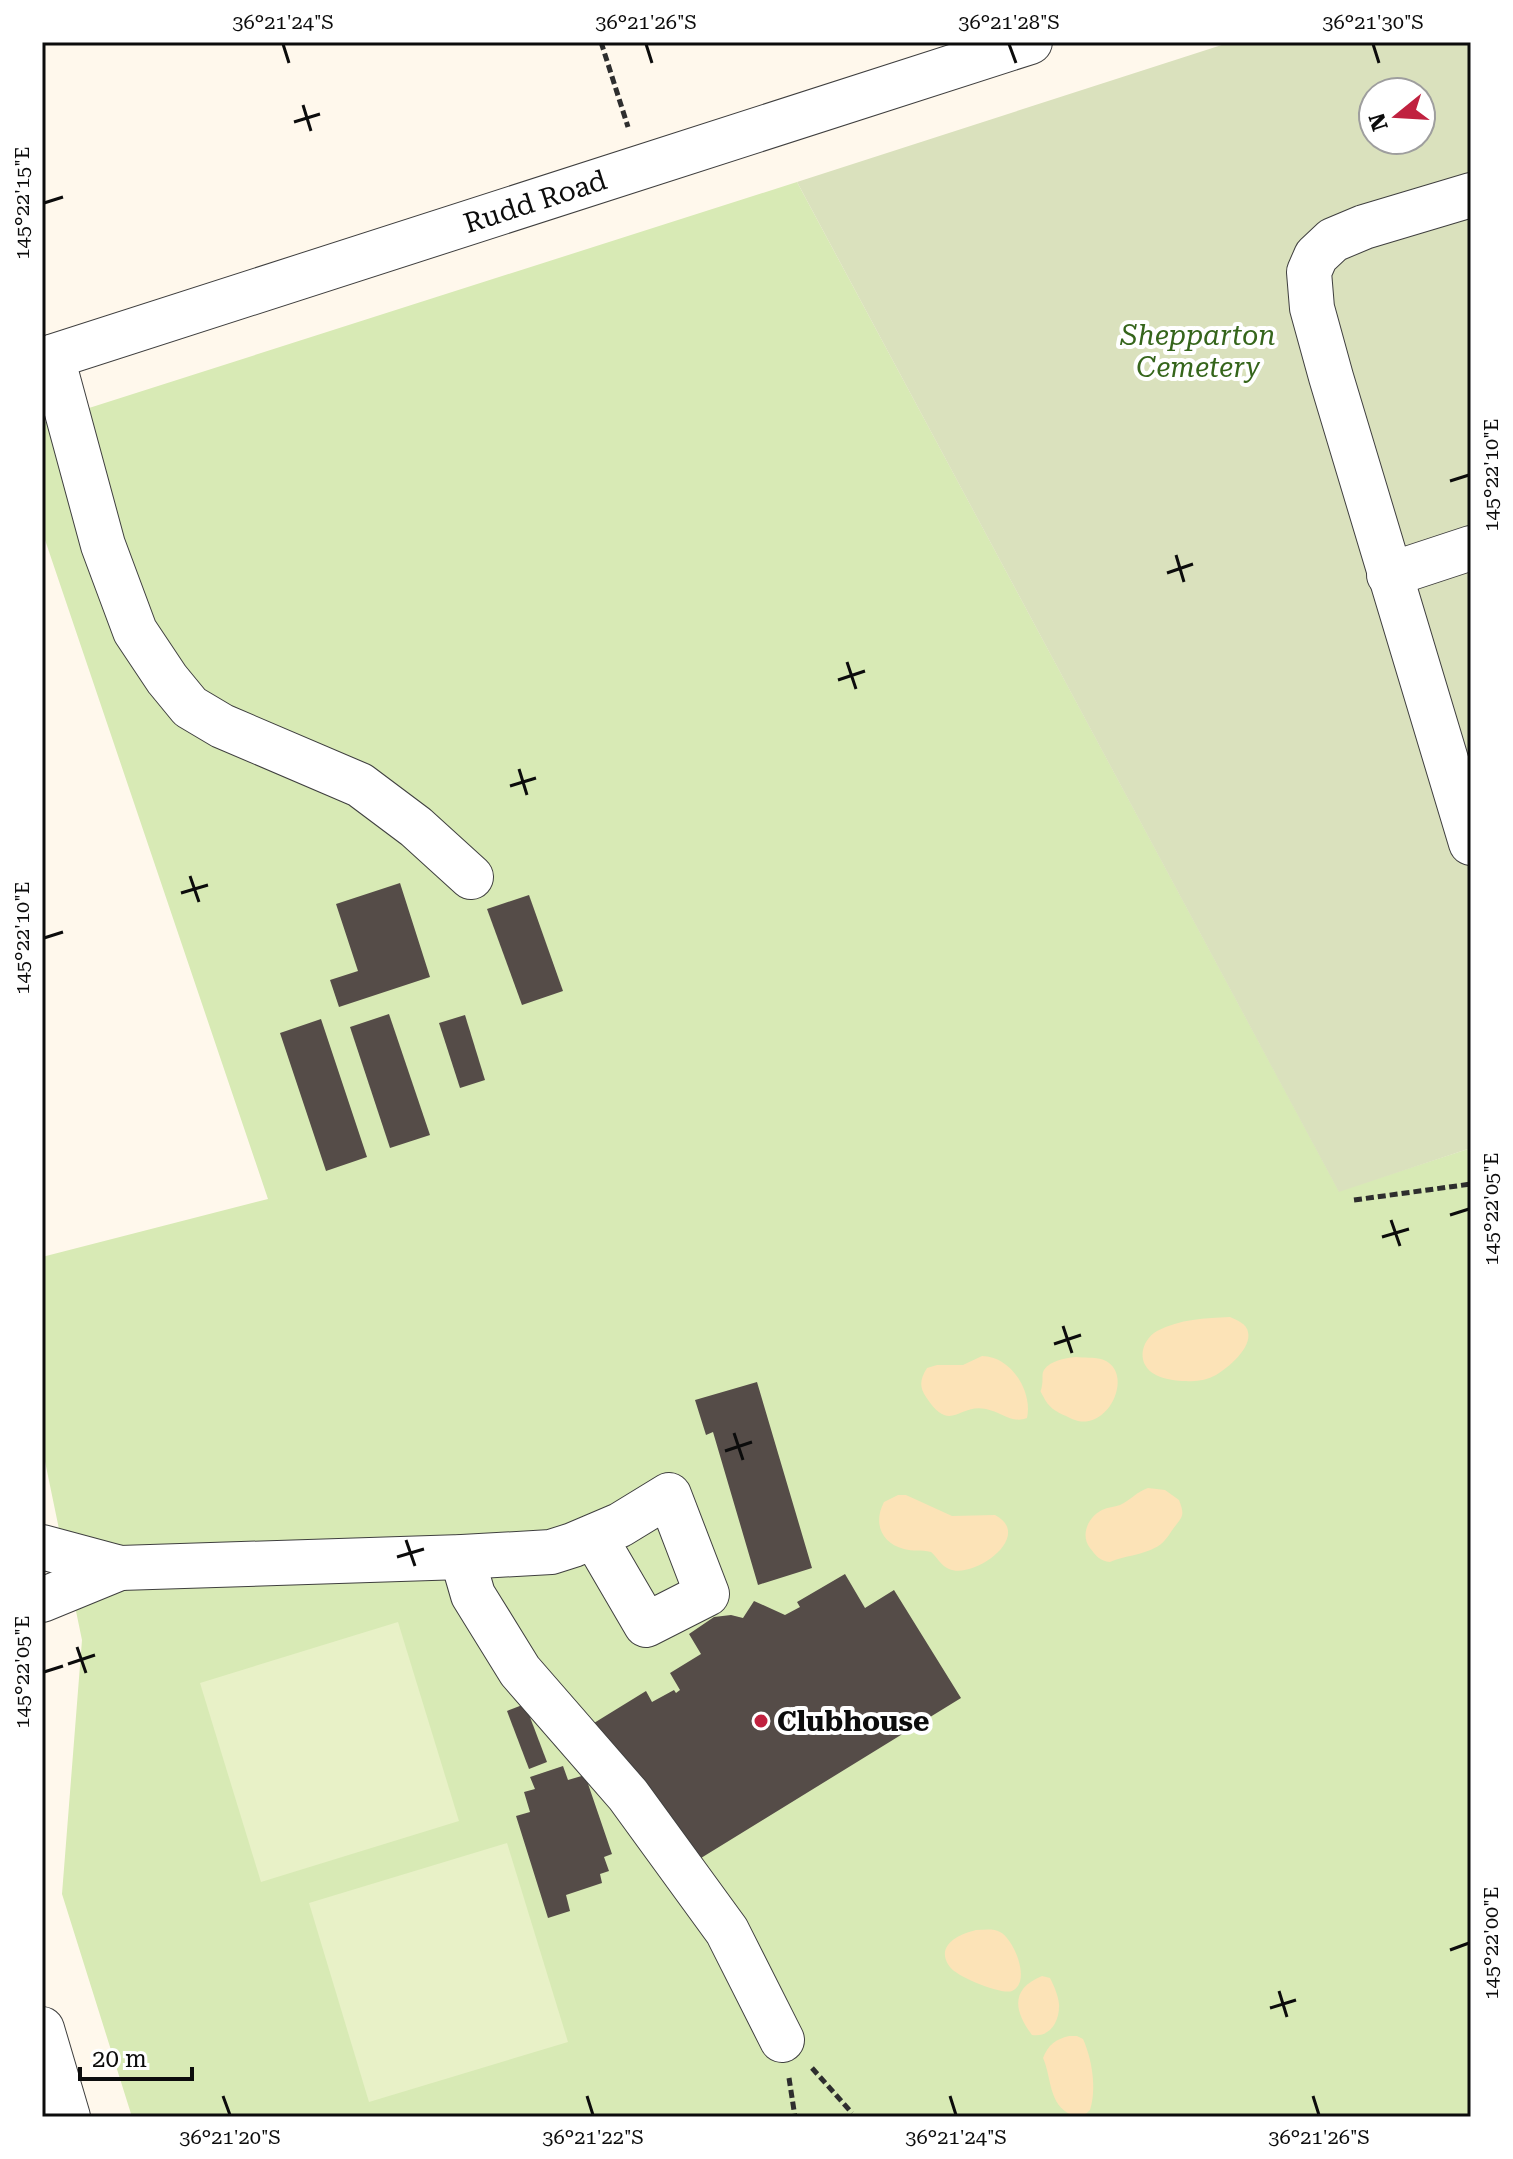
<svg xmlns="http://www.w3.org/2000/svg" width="1513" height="2159" font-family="'Roboto Serif',serif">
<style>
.green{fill:#d8eab5}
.sand{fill:#fce3b7}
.cemetery{fill:#dae1bd;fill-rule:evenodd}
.pitch{fill:#e8f1c7}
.building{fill:#554c48}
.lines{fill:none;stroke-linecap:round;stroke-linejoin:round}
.minor-casing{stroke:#3f3f3f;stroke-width:46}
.path{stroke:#2e2e2e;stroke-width:5;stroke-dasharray:8 4;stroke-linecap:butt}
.minor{stroke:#fff;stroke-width:44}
.ticks{fill:none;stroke:#0c0c0c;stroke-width:3}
.poi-dot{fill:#c0213f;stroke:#fff;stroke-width:3}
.labels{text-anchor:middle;stroke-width:8;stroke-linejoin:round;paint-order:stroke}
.street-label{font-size:28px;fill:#0c0c0c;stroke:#fff}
.park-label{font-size:28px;font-style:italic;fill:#35651b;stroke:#fff}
.poi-label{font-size:28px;font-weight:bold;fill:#0c0c0c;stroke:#fff;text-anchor:start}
.neatline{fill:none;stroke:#0c0c0c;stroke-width:3}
.ticks-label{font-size:20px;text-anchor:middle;fill:#0c0c0c}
</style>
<rect width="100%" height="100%" fill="#fff8ec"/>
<path class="green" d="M 797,182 L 1339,1191 L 1471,1148 L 1471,2117 L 132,2117 L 62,1894 L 82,1640 L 42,1447 L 42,1257 L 268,1199 L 42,531 L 42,423 Z"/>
<g class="sand">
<path d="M 1230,1317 C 1237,1320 1247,1324 1248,1332 C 1252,1348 1228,1368 1216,1375 C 1207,1380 1196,1382 1186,1381 C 1176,1381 1164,1379 1156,1375 C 1136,1365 1140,1341 1157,1331 C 1180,1319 1205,1318 1230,1317 Z"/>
<path d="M 982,1356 C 1011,1356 1033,1392 1027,1418 C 1012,1424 1001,1412 986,1409 C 958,1403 951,1435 926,1397 C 919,1387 920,1379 927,1368 L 937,1365 L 963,1365 Z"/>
<path d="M 1076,1357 C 1084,1358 1093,1357 1101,1359 C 1135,1369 1112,1428 1078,1421 C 1074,1420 1070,1418 1066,1416 C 1056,1412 1048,1407 1043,1396 C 1039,1388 1041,1394 1042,1385 C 1043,1382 1042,1375 1043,1372 C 1048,1361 1065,1358 1076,1357 Z"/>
<path d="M 1148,1488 L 1165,1490 L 1179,1500 C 1185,1516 1183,1516 1173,1529 C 1170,1533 1168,1537 1165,1540 C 1154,1554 1126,1555 1110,1562 C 1100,1561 1096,1556 1090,1548 C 1080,1535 1088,1517 1102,1510 C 1108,1507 1114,1507 1120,1505 C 1131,1500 1136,1492 1148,1488 Z"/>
<path d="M 898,1495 L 906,1495 L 952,1516 L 995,1515 C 1035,1536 973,1580 949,1569 C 941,1566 937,1557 931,1552 C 921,1549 913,1552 904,1549 C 881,1543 873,1523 884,1502 Z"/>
<path d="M 976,1930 C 984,1930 993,1928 1000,1932 C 1014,1939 1032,1982 1012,1991 C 1002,1995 957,1977 950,1967 C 934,1946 959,1934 976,1930 Z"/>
<path d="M 1042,1976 L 1050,1978 C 1054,1986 1058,1995 1059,2004 C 1060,2021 1050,2038 1032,2035 C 1014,2011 1010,1989 1042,1976 Z"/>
<path d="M 1069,2036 L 1077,2036 L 1083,2039 C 1092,2059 1097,2089 1090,2110 C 1084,2116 1080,2118 1072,2115 C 1048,2105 1052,2078 1043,2058 C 1048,2045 1056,2039 1069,2036 Z"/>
</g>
<path class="cemetery" d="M 1231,42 L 1471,42 L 1471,1148 L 1339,1192 L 797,182 ZM 1373,92 L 1421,92 L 1421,140 L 1373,140 Z"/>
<g class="pitch">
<path d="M 398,1622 L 459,1821 L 261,1882 L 200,1683 Z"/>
<path d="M 507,1843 L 568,2042 L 369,2102 L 309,1903 Z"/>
</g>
<g class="building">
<path d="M 400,883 L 430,977 L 339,1007 L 330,980 L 358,971 L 336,904 Z"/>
<path d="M 529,895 L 563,991 L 522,1005 L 487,909 Z"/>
<path d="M 389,1014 L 430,1135 L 390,1148 L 350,1027 Z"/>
<path d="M 465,1015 L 485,1080 L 460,1088 L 439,1023 Z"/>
<path d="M 321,1019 L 367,1157 L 326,1171 L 280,1033 Z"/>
<path d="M 757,1382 L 812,1568 L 758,1585 L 713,1432 L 706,1435 L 695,1400 Z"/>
<path d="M 845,1574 L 865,1608 L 894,1590 L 961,1698 L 688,1866 L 594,1723 L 646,1691 L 652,1702 L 674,1690 L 676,1693 L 680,1690 L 670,1673 L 701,1654 L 689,1634 L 714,1617 L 731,1615 L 743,1618 L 754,1601 L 785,1615 L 800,1607 L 797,1602 Z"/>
<path d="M 525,1704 L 547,1762 L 529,1769 L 507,1711 Z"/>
<path d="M 563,1766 L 568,1780 L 585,1775 L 612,1854 L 604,1857 L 609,1871 L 600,1874 L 602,1883 L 566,1895 L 570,1911 L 548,1918 L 516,1816 L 530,1812 L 524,1792 L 535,1789 L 530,1777 Z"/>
</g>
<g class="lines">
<g class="minor-casing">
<g id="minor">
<path d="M 1471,195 L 1364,227 L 1333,240 L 1316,256 L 1309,272 L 1312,308 L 1331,377 L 1471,843"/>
<path d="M 52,357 L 103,545 L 135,631 L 167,679 L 190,707 L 222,726 L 360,785 L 416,827 L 471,877"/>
<path id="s1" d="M 42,360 L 1030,42"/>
<path d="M 1389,575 L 1471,548"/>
<path d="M 42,1547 L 120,1568 L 462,1557 L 551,1552 L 573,1545 L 620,1525 L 669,1495 L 707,1594 L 646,1625 L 594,1536"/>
<path d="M 462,1557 L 473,1595 L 520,1671 L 628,1795 L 727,1931 L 782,2040"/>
<path d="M 42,1600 L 120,1568"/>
<path d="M 42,2029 L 68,2117"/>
</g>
</g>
<g class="path">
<path d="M 601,42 L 628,127"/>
<path d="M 1354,1200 L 1471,1184"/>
<path d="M 812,2068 L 852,2113"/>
<path d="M 789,2078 L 795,2117"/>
</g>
<use href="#minor" class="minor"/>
</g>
<path class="ticks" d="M 283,44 L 289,63M 646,44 L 652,63M 1009,44 L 1016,63M 1373,44 L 1379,63M 303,105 L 311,131M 294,122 L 320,114M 44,203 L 63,197M 1450,481 L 1469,475M 1176,555 L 1184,582M 1167,573 L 1193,564M 847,662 L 856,689M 838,680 L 865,671M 519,769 L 527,795M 510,786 L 536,778M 190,876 L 199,902M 181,893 L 208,885M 44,938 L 63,932M 1450,1215 L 1469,1209M 1391,1220 L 1400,1246M 1382,1237 L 1409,1229M 1063,1326 L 1072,1353M 1054,1344 L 1081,1335M 734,1433 L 743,1460M 725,1451 L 752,1442M 406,1540 L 415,1566M 397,1557 L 424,1549M 77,1647 L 86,1673M 68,1664 L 95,1655M 44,1672 L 63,1666M 1450,1950 L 1469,1943M 1279,1991 L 1287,2017M 1270,2008 L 1296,2000M 223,2096 L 230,2115M 587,2096 L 593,2115M 950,2096 L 956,2115M 1313,2096 L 1319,2115"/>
<circle class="poi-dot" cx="761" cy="1721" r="8"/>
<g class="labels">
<g class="street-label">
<text dy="10" stroke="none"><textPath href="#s1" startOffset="518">Rudd Road</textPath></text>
</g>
<g class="park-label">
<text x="1198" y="345">Shepparton<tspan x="1198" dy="32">Cemetery</tspan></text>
</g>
<g class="poi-label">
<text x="777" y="1731">Clubhouse</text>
</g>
</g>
<rect width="1513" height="2159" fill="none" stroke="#ffffff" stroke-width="88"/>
<g transform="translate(1397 116) rotate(252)"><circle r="38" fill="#ffffff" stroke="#9e9e9e" stroke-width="2"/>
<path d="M0-6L14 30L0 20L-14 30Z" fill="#c0213f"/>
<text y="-12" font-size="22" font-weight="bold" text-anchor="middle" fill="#0c0c0c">N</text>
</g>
<path d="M80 2067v12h112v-12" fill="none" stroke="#0c0c0c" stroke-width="4"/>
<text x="92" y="2067" font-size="24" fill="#0c0c0c" stroke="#ffffff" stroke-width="6" paint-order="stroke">20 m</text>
<rect x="44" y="44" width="1425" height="2071" class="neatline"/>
<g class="ticks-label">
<text x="283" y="29">36°21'24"S</text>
<text x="646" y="29">36°21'26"S</text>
<text x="1009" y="29">36°21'28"S</text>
<text x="1373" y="29">36°21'30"S</text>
<text transform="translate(22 203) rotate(-90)" y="7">145°22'15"E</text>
<text transform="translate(1491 475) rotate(-90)" y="7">145°22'10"E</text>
<text transform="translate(22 938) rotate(-90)" y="7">145°22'10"E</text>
<text transform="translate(1491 1209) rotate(-90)" y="7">145°22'05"E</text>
<text transform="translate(22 1672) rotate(-90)" y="7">145°22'05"E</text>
<text transform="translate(1491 1943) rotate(-90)" y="7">145°22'00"E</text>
<text x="230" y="2144">36°21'20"S</text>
<text x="593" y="2144">36°21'22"S</text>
<text x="956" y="2144">36°21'24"S</text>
<text x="1319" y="2144">36°21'26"S</text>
</g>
</svg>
